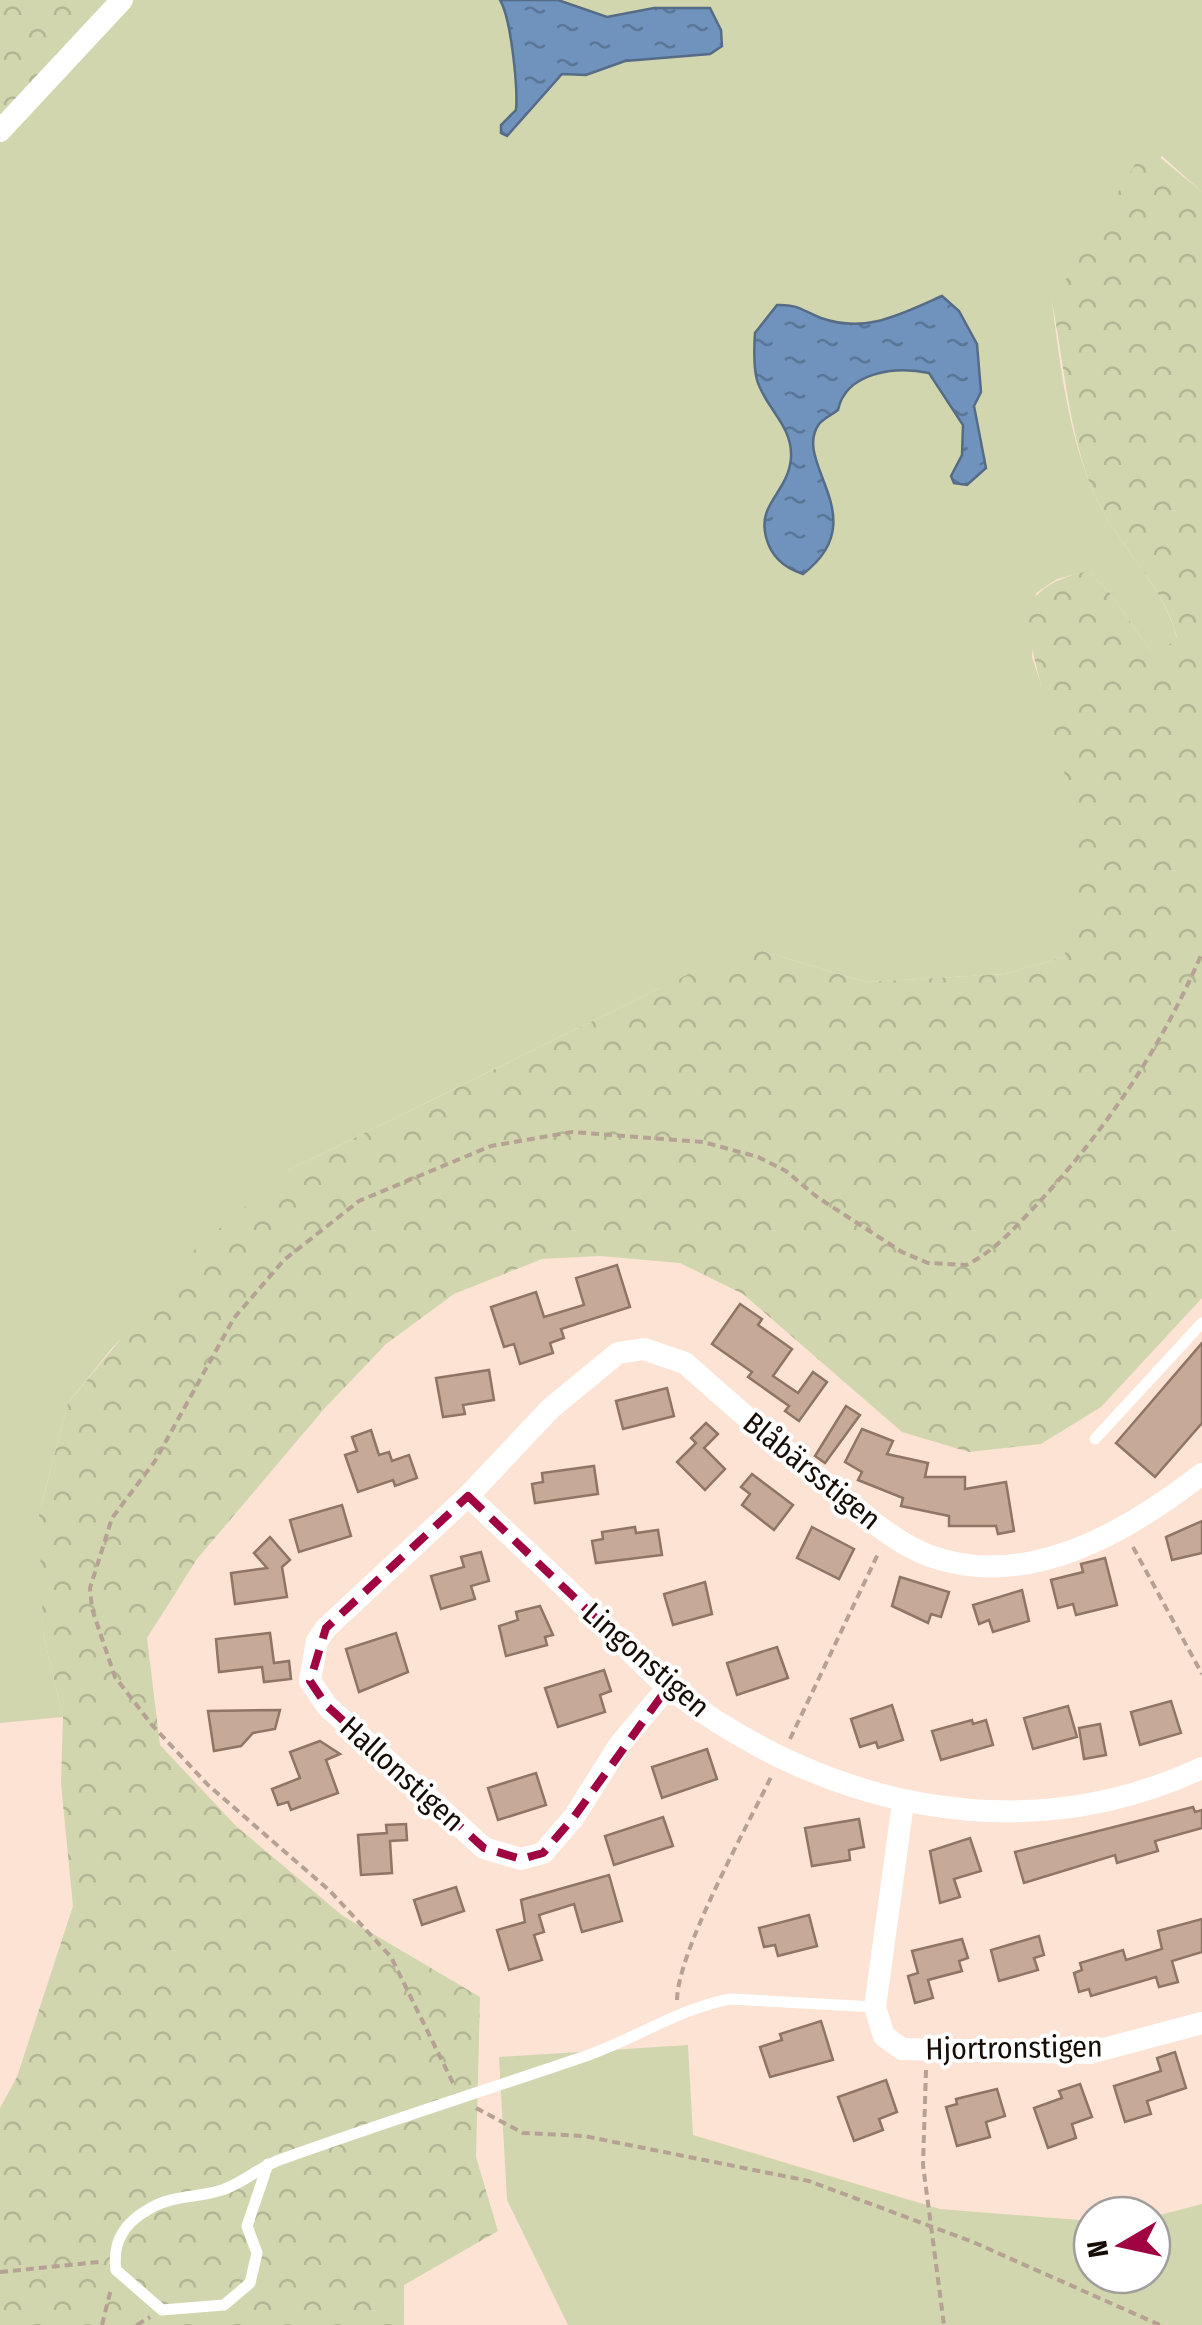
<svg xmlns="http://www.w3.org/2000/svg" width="1202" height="2325" font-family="'Fira Sans Condensed',sans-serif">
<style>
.green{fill:#d1d6ae}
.forest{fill:url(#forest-crowns)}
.water{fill:url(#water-ripples);stroke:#556b86;stroke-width:2.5}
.building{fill:#c6a997;stroke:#907564;stroke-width:2.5}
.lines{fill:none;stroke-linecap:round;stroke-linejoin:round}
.path{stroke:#b6a195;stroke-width:4;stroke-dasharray:8 5;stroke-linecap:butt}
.service{stroke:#fff;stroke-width:11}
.minor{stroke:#fff;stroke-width:22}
.marked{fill:none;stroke:#a00341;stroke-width:8;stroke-dasharray:20 12;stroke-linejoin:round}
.labels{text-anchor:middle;stroke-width:8;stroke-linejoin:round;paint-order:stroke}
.street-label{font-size:30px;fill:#170d07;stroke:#fff}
</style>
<defs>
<pattern id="forest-crowns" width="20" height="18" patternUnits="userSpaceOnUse" patternTransform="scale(2.5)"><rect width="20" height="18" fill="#d1d6ae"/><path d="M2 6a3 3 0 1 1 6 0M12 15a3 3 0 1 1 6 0" fill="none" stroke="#b3b694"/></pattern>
<pattern id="water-ripples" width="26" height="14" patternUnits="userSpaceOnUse" patternTransform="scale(2.5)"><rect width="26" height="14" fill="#6f93bc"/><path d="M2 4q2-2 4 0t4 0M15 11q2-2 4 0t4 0" fill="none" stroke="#5a7697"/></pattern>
</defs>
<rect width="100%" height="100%" fill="#fce3d4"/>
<g class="green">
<path d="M 124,0 L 1202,0 L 1202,192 L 1162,156 L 1052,302 C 1060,365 1068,432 1093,491 C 1114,543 1165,585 1177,639 L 1158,655 L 1150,650 L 1110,593 L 1088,571 L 1057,579 L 1036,593 L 1032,657 L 1060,743 L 1079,848 L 1076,915 L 1064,957 L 1005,974 L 866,982 L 762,951 L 658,989 L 289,1170 L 112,1348 L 68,1403 L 41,1506 L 43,1633 L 63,1717 L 0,1723 L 0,136 Z"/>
<path d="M 688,2045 L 693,2135 L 940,2209 L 1092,2221 L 1092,2275 L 1152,2275 L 1152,2217 L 1202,2204 L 1202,2325 L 568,2325 L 507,2200 L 499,2057 Z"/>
</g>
<g class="forest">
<path d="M 0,0 L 118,0 L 0,131 Z"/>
<path d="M 1146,146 L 1202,192 L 1202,1298 L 1101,1407 L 1041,1444 L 969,1452 L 902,1432 L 743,1294 L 680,1263 L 600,1256 L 542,1259 L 454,1294 L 386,1344 L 324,1409 L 197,1559 L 147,1638 L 160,1745 L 236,1826 L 343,1916 L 480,1997 L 476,2157 L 498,2231 L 404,2285 L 404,2325 L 0,2325 L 0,2108 L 17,2077 L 73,1906 L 61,1784 L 63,1717 L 43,1633 L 39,1514 L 68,1403 L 196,1248 L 289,1170 L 705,966 L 762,951 L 866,982 L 1005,974 L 1064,957 C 1102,825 1045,736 1025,611 C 1041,585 1059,578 1088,571 L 1110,593 L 1150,650 L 1158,654 L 1177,638 C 1165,585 1114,543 1093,491 C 1069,434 1064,363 1052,302 Z"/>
</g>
<g class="water">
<path d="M 500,0 L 558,0 L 607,17 L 654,8 L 710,8 L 721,30 L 722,46 L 710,54 L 625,61 L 586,75 L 562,74 L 507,136 L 501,133 L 501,125 L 516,110 C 518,87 511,18 500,0 Z"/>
<path d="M 942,296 L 959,311 L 977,344 L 981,392 L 974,406 L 986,468 L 967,485 L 954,483 L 951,476 L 962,455 L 963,425 L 929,373 C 895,366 846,372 838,410 C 833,414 823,419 819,424 C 791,463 876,518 803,574 C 784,568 771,557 766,537 C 757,503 788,493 791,458 C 793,425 765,408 757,380 C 753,365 754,348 755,333 L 777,305 C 798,304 803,311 821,318 C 866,334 901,314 942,296 Z"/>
</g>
<g class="building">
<path d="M 617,1265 L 630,1307 L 561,1329 L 564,1338 L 550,1343 L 553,1353 L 520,1364 L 514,1344 L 504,1347 L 491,1307 L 536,1292 L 544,1317 L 584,1305 L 576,1278 Z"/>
<path d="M 740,1304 L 762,1319 L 758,1325 L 792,1349 L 773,1376 L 798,1393 L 813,1372 L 827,1382 L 799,1421 L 785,1411 L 789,1406 L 748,1377 L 752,1372 L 712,1344 Z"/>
<path d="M 1202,1343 L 1202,1423 L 1155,1477 L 1116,1443 Z"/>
<path d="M 489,1370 L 494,1400 L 463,1405 L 465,1414 L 443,1417 L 436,1378 Z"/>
<path d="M 667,1388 L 674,1416 L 623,1429 L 616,1401 Z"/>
<path d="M 846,1406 L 860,1415 L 825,1463 L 815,1456 Z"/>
<path d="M 706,1423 L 718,1434 L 704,1448 L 725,1469 L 705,1490 L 677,1462 L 696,1443 L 691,1438 Z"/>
<path d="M 862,1429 L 893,1441 L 887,1454 L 928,1463 L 925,1477 L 965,1477 L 965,1489 L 1006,1482 L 1014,1531 L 998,1534 L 996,1526 L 949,1526 L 949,1516 L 901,1506 L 903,1498 L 858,1480 L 862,1472 L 845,1462 Z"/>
<path d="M 371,1430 L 379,1455 L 389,1452 L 392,1461 L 409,1455 L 417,1478 L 395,1486 L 393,1480 L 358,1492 L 345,1455 L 357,1451 L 352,1437 Z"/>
<path d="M 594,1466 L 598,1494 L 535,1503 L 532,1484 L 543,1482 L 542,1473 Z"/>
<path d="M 752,1474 L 793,1505 L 774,1530 L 742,1505 L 750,1494 L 741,1487 Z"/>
<path d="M 342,1505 L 351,1536 L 299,1552 L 290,1520 Z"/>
<path d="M 1202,1521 L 1202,1553 L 1172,1560 L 1166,1537 Z"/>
<path d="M 635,1527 L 636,1533 L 658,1530 L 662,1555 L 596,1563 L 592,1541 L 603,1539 L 602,1532 Z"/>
<path d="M 812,1527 L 854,1549 L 839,1579 L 797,1558 Z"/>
<path d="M 270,1537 L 290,1560 L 282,1567 L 287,1597 L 235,1604 L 231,1573 L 267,1568 L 254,1553 Z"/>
<path d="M 481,1552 L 489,1581 L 471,1586 L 475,1599 L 441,1609 L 431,1576 L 464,1567 L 461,1557 Z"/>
<path d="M 1105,1558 L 1117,1605 L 1076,1615 L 1073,1604 L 1058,1608 L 1051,1580 L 1083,1572 L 1081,1564 Z"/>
<path d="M 900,1577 L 949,1592 L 941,1617 L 931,1614 L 928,1623 L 892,1606 Z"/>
<path d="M 705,1582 L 712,1614 L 673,1625 L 664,1594 Z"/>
<path d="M 1022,1590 L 1029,1621 L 993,1632 L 989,1620 L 979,1624 L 973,1605 Z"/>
<path d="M 540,1606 L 553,1635 L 545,1637 L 547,1645 L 506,1656 L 499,1626 L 518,1620 L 516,1612 Z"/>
<path d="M 270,1633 L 274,1663 L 289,1661 L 291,1679 L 264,1682 L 262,1667 L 219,1672 L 216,1639 Z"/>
<path d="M 396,1633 L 408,1672 L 359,1692 L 346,1649 Z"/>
<path d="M 777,1647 L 788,1678 L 737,1695 L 727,1663 Z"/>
<path d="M 604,1670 L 611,1691 L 600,1695 L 605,1712 L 558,1727 L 545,1688 Z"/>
<path d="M 1171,1701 L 1181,1733 L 1140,1745 L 1131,1712 Z"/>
<path d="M 892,1705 L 903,1740 L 878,1748 L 876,1742 L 860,1747 L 851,1719 Z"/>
<path d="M 1068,1706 L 1077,1737 L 1033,1749 L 1024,1718 Z"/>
<path d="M 280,1710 L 275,1729 L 253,1733 L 241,1746 L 214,1751 L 208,1711 Z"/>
<path d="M 972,1720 L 973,1724 L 986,1720 L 993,1745 L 941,1760 L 932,1731 Z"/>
<path d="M 1100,1724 L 1106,1755 L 1084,1759 L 1079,1728 Z"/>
<path d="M 320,1741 L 340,1754 L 326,1760 L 338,1793 L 291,1810 L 288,1802 L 278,1805 L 272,1789 L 300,1778 L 290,1752 Z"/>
<path d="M 707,1749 L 717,1779 L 662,1798 L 652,1767 Z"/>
<path d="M 536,1773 L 546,1805 L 498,1820 L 488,1788 Z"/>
<path d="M 1193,1807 L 1195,1812 L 1202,1810 L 1202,1828 L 1155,1841 L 1158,1851 L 1117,1863 L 1115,1855 L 1024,1883 L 1015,1852 Z"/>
<path d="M 663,1817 L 673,1846 L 614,1865 L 605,1836 Z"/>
<path d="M 859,1819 L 864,1847 L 849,1850 L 850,1860 L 812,1866 L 805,1828 Z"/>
<path d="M 406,1824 L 407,1840 L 390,1841 L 392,1873 L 361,1875 L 358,1835 L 387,1833 L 386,1825 Z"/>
<path d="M 970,1838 L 981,1871 L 954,1879 L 960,1897 L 940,1903 L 930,1851 Z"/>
<path d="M 609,1875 L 622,1921 L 582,1932 L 574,1904 L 539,1915 L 544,1932 L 534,1935 L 542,1960 L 509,1970 L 497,1930 L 525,1922 L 521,1900 Z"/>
<path d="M 456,1887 L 464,1911 L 422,1925 L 414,1900 Z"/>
<path d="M 809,1915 L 817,1946 L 778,1956 L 775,1945 L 764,1947 L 759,1928 Z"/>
<path d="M 1202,1919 L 1202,1952 L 1172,1961 L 1178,1982 L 1159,1987 L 1156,1977 L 1091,1996 L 1089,1989 L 1079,1992 L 1074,1973 L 1082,1970 L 1080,1963 L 1123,1950 L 1126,1960 L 1162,1949 L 1158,1931 Z"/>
<path d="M 1039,1936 L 1044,1955 L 1034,1958 L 1038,1970 L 999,1981 L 991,1950 Z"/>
<path d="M 962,1939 L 968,1958 L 959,1961 L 962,1971 L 928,1980 L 933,1998 L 915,2003 L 908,1976 L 918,1973 L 912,1951 Z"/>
<path d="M 821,2021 L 833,2060 L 770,2077 L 760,2047 L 782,2040 L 780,2034 Z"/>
<path d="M 1175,2052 L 1186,2088 L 1147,2101 L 1151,2114 L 1125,2122 L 1114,2086 L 1161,2071 L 1157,2058 Z"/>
<path d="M 886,2080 L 897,2112 L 879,2119 L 883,2130 L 854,2141 L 838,2097 Z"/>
<path d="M 1080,2084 L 1092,2117 L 1072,2124 L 1076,2138 L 1048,2148 L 1034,2108 L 1062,2098 L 1059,2091 Z"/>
<path d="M 997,2089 L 1005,2116 L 986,2122 L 990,2137 L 957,2146 L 946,2107 L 957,2104 L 956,2099 Z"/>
</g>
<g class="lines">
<g class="path">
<path d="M 1133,1547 L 1202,1674"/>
<path d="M 790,1739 L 878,1554"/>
<path d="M 677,2000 C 678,1950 748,1825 772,1775"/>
<path d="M 926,2070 L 923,2165 L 944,2325"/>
<path d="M 453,2083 L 391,1957 L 330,1891 L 208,1785 L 152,1725 L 115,1677 L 92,1609 L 90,1588 L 112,1518 L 155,1461 L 234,1318 L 284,1260 L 359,1201 L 491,1146 L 572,1132 L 703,1142 L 758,1157 L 786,1171 L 817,1197 L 902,1252 L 928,1263 L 966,1265 C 996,1251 1019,1223 1042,1199 C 1110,1124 1162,1046 1202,953"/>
<path d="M 476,2108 L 523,2133 L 584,2136 L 809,2181 L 973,2242 L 1160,2325"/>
<path d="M 0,2272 L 99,2262"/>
<path d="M 102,2325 L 111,2289"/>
<path d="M 137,2325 L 150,2317"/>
</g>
<g class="service">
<path d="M 1095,1439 L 1202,1323"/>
<path d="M 268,2164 L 247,2226 L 257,2253 L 250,2283 L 224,2305 L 162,2310 L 116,2270 C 112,2242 124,2223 149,2209 C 172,2195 197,2198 222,2190 C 244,2183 260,2166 282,2159 C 382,2123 483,2091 583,2057 C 634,2040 679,2008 731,1999 L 875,2007"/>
</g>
<g class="minor">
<path d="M 0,131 L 122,0"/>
<path d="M 468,1496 C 512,1537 557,1579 601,1622 C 624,1644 646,1670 672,1690 C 825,1807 1021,1852 1202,1768"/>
<path d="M 668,1687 L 620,1744 L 574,1817 L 543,1853 L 521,1859 L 484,1848 L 327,1706 L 310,1681 L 317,1641 L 326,1628 L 468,1496 L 551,1408 L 618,1353 L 644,1349 L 685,1363 C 731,1404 777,1444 824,1482 C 857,1508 890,1541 930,1556 C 1028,1591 1127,1532 1202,1474"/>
<path d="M 903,1803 L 875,2007 L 884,2036 L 902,2049 L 1089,2053 L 1202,2023"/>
</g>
</g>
<path class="marked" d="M 468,1496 L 668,1687 L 574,1817 L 543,1853 L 521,1859 L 484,1848 L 327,1706 L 310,1681 L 326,1628 Z"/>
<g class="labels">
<g class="street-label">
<text transform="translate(812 1471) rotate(39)" y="10">Blåbärsstigen</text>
<text transform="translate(646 1660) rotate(41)" y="10">Lingonstigen</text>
<text transform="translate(402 1774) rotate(42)" y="10">Hallonstigen</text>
<text transform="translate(1014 2048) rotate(-1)" y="10">Hjortronstigen</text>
</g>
</g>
<g transform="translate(1122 2245) rotate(261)"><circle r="48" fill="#ffffff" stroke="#a29e9c" stroke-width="2.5"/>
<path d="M0-8L18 38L0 25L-18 38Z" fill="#a00341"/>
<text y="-15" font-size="28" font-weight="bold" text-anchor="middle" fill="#170d07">N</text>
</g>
</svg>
